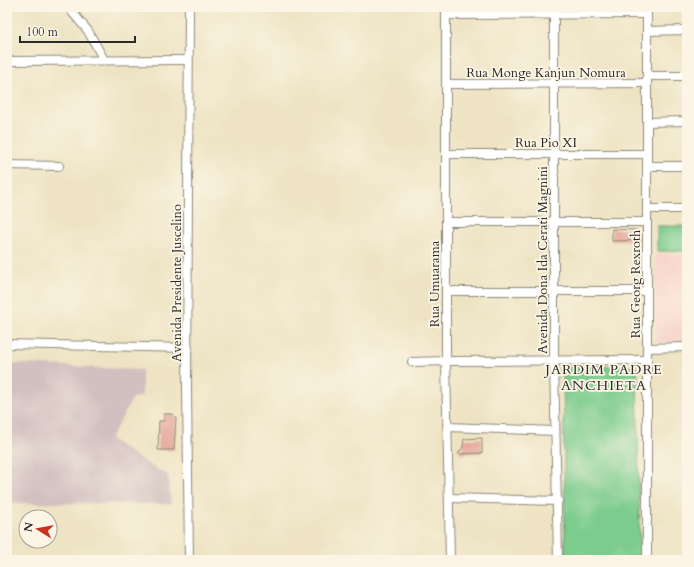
<svg xmlns="http://www.w3.org/2000/svg" width="694" height="567" font-family="Cardo,serif">
<style>
.built{fill:#f7d1c8}
.industrial{fill:#d2bfc0}
.green{fill:#7bcc8d;stroke:#537c5c}
.building{fill:#e6a89d}
.lines{fill:none;stroke-linecap:round;stroke-linejoin:round}
.minor-casing{stroke:#8c8878;stroke-width:10}
.minor{stroke:#fff;stroke-width:8}
.labels{text-anchor:middle;stroke-width:3.5;stroke-linejoin:round;paint-order:stroke}
.street-label{font-size:13px;fill:#2b2b2b;stroke:#fcf5e5}
.neighbourhood-label{font-size:14px;letter-spacing:1px;fill:#2b2b2b;stroke:#fcf5e5}
</style>
<rect width="100%" height="100%" fill="#fcf5e5"/>
<filter id="ink" filterUnits="userSpaceOnUse"><feTurbulence type="fractalNoise" baseFrequency=".025" numOctaves="2"/><feDisplacementMap in="SourceGraphic" scale="8" xChannelSelector="R" yChannelSelector="G"/><feConvolveMatrix kernelMatrix="1 2 1 2 8 2 1 2 1" color-interpolation-filters="sRGB"/></filter>
<filter id="wash" filterUnits="userSpaceOnUse"><feTurbulence type="fractalNoise" baseFrequency=".012" numOctaves="4" result="noise"/><feDisplacementMap in="SourceGraphic" scale="16" xChannelSelector="R" yChannelSelector="G"/><feGaussianBlur stdDeviation="0.9" result="paint"/><feColorMatrix in="noise" values="0 0 0 0 0 0 0 0 0 0 0 0 0 0 0 0 0 1.4 0 .05"/><feComposite in="paint" operator="in"/></filter>
<g filter="url(#wash)">
<rect width="100%" height="100%" fill="#eee4c4"/>
<path class="built" d="M 655,254 L 687,254 L 687,342 L 656,342 Z"/>
<path class="industrial" d="M 7,363 L 142,370 L 142,396 L 133,398 L 110,439 L 148,464 L 168,475 L 171,504 L 7,503 Z"/>
<g class="green">
<rect x="657" y="226" width="30" height="25"/>
<path d="M 563,366 L 637,367 L 640,560 L 565,559 Z"/>
</g>
<g id="blocks">
<g class="building">
<path d="M 612,229 L 636,230 L 640,234 L 641,240 L 612,241 Z"/>
<path d="M 164,414 L 172,414 L 176,418 L 174,450 L 158,450 L 159,421 L 164,421 Z"/>
<path d="M 482,438 L 482,453 L 458,454 L 463,447 L 464,439 Z"/>
</g>
</g>
</g>
<g filter="url(#ink)">
<use href="#blocks" fill-opacity="0" stroke="#8c8878" stroke-width="1"/>
<g class="lines">
<g class="minor-casing">
<g id="minor">
<path d="M 68,7 L 88,31 L 104,60"/>
<path d="M 189,7 L 187,390 L 189,560"/>
<path d="M 446,7 L 446,361 L 450,560"/>
<path d="M 554,7 L 554,360 L 558,560"/>
<path d="M 647,7 L 647,560"/>
<path d="M 446,15 L 647,14"/>
<path d="M 647,31 L 687,30"/>
<path d="M 7,61 L 188,60"/>
<path d="M 647,76 L 687,76"/>
<path d="M 446,84 L 647,83"/>
<path d="M 647,122 L 687,121"/>
<path d="M 446,154 L 647,154"/>
<path d="M 7,165 L 59,166"/>
<path d="M 647,166 L 687,166"/>
<path d="M 647,209 L 687,209"/>
<path d="M 446,222 L 647,222"/>
<path d="M 446,291 L 647,291"/>
<path d="M 7,344 L 188,348"/>
<path d="M 647,348 L 687,347"/>
<path d="M 412,362 L 446,361 L 647,360"/>
<path d="M 448,427 L 555,431"/>
<path d="M 449,498 L 558,501"/>
</g>
</g>
<use href="#minor" class="minor"/>
</g>
</g>
<g class="labels">
<g class="street-label">
<text x="546" y="77">Rua Monge Kanjun Nomura</text>
<text x="546" y="147">Rua Pio XI</text>
<text transform="translate(542 260) rotate(-90)" y="5">Avenida Dona Ida Cerati Magnini</text>
<text transform="translate(176 283) rotate(-90)" y="5">Avenida Presidente Juscelino</text>
<text transform="translate(434 284) rotate(-90)" y="5">Rua Umuarama</text>
<text transform="translate(635 284) rotate(-90)" y="5">Rua Georg Rexroth</text>
</g>
<g class="neighbourhood-label">
<text x="604" y="374">JARDIM PADRE<tspan x="604" dy="16">ANCHIETA</tspan></text>
</g>
</g>
<rect width="694" height="567" fill="none" stroke="#fcf5e5" stroke-width="24"/>
<g transform="translate(38 529) rotate(281)"><circle r="19" fill="#fcf5e5" stroke="#a8a49b"/>
<path d="M0-3L7 15L0 10L-7 15Z" fill="#c8321e"/>
<text y="-6" font-size="11" font-weight="bold" text-anchor="middle" fill="#2b2b2b">N</text>
</g>
<path d="M20 36v6h115v-6" fill="none" stroke="#2b2b2b" stroke-width="2"/>
<text x="26" y="36" font-size="12" fill="#2b2b2b" stroke="#fcf5e5" stroke-width="3" paint-order="stroke">100 m</text>
</svg>
